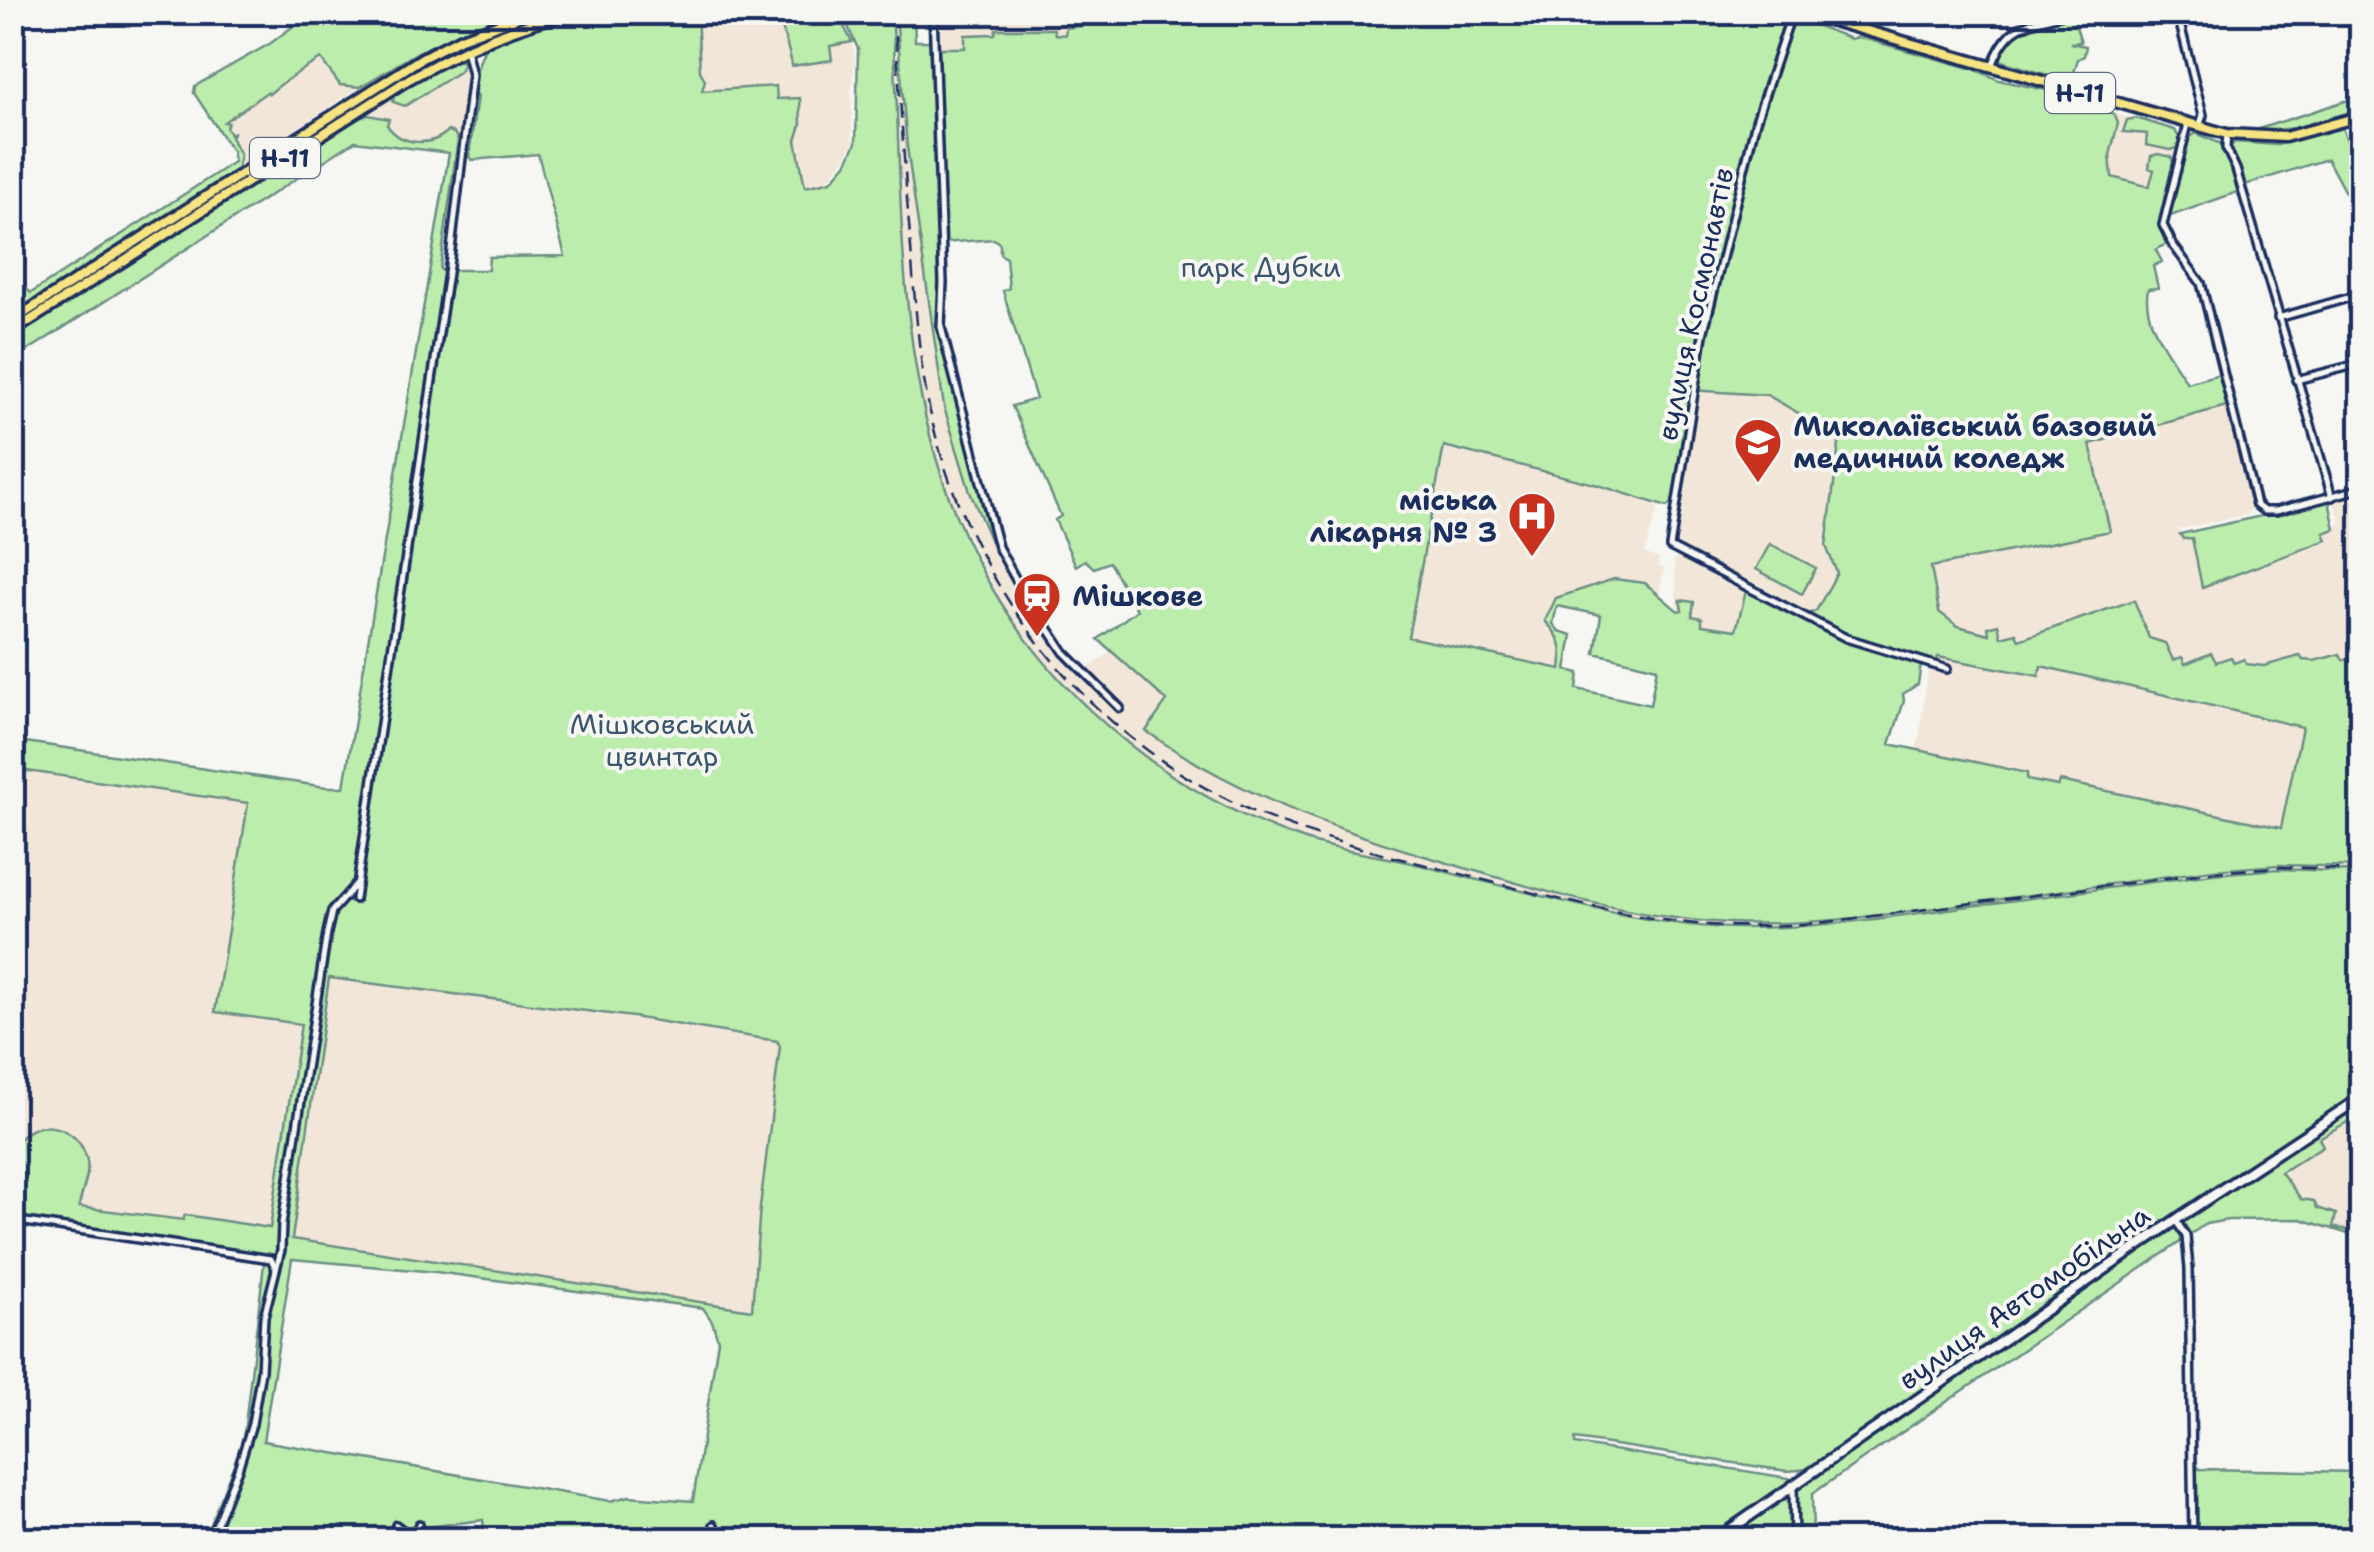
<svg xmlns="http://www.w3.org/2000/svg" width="2374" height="1552" font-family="'Shantell Sans',sans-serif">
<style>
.built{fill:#f2e6d8}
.green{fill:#bdedac;stroke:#6c8e85;stroke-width:2.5;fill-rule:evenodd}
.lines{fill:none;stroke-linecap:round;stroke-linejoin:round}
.street-casing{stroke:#1b2f5e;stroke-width:12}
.secondary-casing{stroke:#1b2f5e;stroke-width:15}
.primary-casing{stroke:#1b2f5e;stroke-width:15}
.street{stroke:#f6f6f2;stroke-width:5}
.secondary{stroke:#f6f6f2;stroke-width:8}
.primary{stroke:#f6e381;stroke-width:8}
.rail{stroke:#1b2f5e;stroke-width:2.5;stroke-dasharray:15 8;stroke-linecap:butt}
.labels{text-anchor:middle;stroke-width:8;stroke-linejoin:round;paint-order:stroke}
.shield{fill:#f6f6f2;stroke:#5d6b8a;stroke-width:2.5}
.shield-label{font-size:25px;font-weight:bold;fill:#1b2f5e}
.park-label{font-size:28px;fill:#3b556e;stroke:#f6f6f2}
.street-label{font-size:28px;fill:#1b2f5e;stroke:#f6f6f2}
.poi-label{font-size:28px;font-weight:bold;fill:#1b2f5e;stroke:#f6f6f2;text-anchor:start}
</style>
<rect width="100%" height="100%" fill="#f6f6f2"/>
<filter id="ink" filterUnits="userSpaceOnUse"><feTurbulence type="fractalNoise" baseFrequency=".01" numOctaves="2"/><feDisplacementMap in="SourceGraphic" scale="20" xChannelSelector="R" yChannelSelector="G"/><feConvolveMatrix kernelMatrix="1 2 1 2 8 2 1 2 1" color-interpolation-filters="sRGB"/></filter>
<g filter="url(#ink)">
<g class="built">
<path d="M 693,13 L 785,13 L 792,65 L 795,66 L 831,60 L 829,46 L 852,42 L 855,61 L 851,96 L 853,143 L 843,162 L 826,182 L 804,187 L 796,140 L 801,125 L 777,99 L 775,86 L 702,91 Z"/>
<path d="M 892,13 L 896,13 L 907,147 L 944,407 L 980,518 L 1017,589 L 1060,649 L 1086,670 L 1112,651 L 1167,701 L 1168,747 L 1225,781 L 1332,825 L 1500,881 L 1638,913 L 1702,922 L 1819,922 L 2260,866 L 2328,865 L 2361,867 L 2361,872 L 2260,870 L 1819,925 L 1702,926 L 1617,914 L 1400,861 L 1316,844 L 1238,812 L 1185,785 L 1129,745 L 1056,677 L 1000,601 L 949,497 L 923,412 L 911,337 L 903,236 L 899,112 Z"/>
<path d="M 936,13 L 1082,13 L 1082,26 L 1066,28 L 1065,35 L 1054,34 L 1054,29 L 996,30 L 996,34 L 966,48 L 937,48 Z"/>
<path d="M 320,54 L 343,84 L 360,87 L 258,154 L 237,172 L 238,156 L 222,120 Z"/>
<path d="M 460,59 L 464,62 L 468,85 L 461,141 L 454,133 L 430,145 L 409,142 L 393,137 L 364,116 L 356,119 Z"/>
<path d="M 2114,114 L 2173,128 L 2179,133 L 2167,192 L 2112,177 L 2110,155 L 2118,123 Z"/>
<path d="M 1695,391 L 1767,395 L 1841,436 L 1826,546 L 1837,572 L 1816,611 L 1805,615 L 1679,545 L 1676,532 Z"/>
<path d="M 2230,405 L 2252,508 L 2246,515 L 2179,529 L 2180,534 L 2191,537 L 2202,586 L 2326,540 L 2324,533 L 2341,523 L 2334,500 L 2361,490 L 2361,654 L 2343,660 L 2340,654 L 2314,661 L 2303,660 L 2300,656 L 2264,666 L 2216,663 L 2211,653 L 2185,664 L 2173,660 L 2149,638 L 2134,600 L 2018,640 L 2001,638 L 1997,624 L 1990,634 L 1969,630 L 1939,612 L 1931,567 L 2110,531 L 2089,444 Z"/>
<path d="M 1444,446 L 1598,485 L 1659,505 L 1644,553 L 1659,559 L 1658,566 L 1664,568 L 1659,596 L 1654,592 L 1556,598 L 1545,621 L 1559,635 L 1563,649 L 1561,670 L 1408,637 Z"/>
<path d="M 1681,555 L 1746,591 L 1737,631 L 1701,625 L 1692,616 L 1694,602 L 1678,611 L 1674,560 Z"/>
<path d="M 1938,656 L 2038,676 L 2041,666 L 2303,727 L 2281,828 L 2061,781 L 2058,786 L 2027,780 L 2027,773 L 1917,750 L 1929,666 L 1936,667 Z"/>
<path d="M 13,769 L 248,803 L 215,1011 L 301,1024 L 271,1228 L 185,1215 L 184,1220 L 79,1207 L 82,1146 L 74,1135 L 63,1128 L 13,1153 Z"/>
<path d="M 329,977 L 633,1017 L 777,1041 L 780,1046 L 765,1160 L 752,1310 L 292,1239 Z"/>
<path d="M 2361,1113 L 2361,1233 L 2333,1227 L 2302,1204 L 2281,1171 L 2322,1146 L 2318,1138 Z"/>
</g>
<g class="green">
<path d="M 1082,12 L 1778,13 L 1785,19 L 1784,30 L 1788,32 L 1794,21 L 1803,20 L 1851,39 L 1859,37 L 1974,69 L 1999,80 L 2051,91 L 2064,99 L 2114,114 L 2118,123 L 2110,155 L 2112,177 L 2149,187 L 2154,170 L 2149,168 L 2151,156 L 2158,154 L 2171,157 L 2173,162 L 2160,218 L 2168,243 L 2156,250 L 2162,262 L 2153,266 L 2158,288 L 2148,289 C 2141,322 2171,356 2187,383 L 2223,373 L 2230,405 L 2090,444 L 2110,531 L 1931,567 L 1939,612 L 1958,626 L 1989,634 L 1988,627 L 1998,624 L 2001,637 L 2016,633 L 2019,640 L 2134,600 L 2149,638 L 2165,643 L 2173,660 L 2182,657 L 2185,664 L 2211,653 L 2216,662 L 2231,657 L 2234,663 L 2244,659 L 2246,664 L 2264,666 L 2300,656 L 2303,660 L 2314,661 L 2340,654 L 2343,660 L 2361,654 L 2361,867 L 2279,865 L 2213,870 C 2126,882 2038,894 1950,906 C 1868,917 1784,929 1701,921 C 1605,912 1513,882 1421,855 C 1323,825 1230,790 1146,731 L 1167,701 L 1098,639 L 1137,610 L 1109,562 L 1094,568 L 1085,560 L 1076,566 L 1055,520 L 1061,516 L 1012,406 L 1036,399 L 1003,291 L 1009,288 L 1006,258 L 1000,254 L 1000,244 L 994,239 L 943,243 L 937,48 L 965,48 L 965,35 L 995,34 L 996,29 L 1054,29 L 1055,34 L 1065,35 L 1066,28 L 1082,26 ZM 1690,390 L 1767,395 L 1840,437 L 1826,546 L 1837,573 L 1816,611 L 1805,615 L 1873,646 L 1936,664 L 1938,657 L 2039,676 L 2041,666 L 2302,727 L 2281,828 L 2060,781 L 2058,786 L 2027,780 L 2027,773 L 1890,744 L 1904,701 L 1903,694 L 1918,684 L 1921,664 L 1844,640 L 1746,591 L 1736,630 L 1702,625 L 1702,618 L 1692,616 L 1694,602 L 1680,600 L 1682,610 L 1678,611 L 1645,583 L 1614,579 L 1556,598 L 1545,621 C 1561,637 1564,647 1561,669 L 1408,637 L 1444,446 L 1598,485 L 1667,507 L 1673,503 ZM 1557,606 L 1601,615 L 1595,653 L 1657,668 L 1650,705 L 1577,689 L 1579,673 L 1566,670 L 1572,635 L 1559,631 L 1553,624 Z"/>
<path d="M 299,13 L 498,13 L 492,19 L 418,52 L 360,87 L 340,85 L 321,59 C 301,70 285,80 269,94 L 267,92 L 224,122 L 228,123 L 226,127 L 230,134 L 233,133 L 231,137 L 240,155 L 237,172 L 13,317 L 16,297 L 12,266 L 22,285 L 31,293 L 234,162 L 232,151 L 194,93 L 195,86 L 271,43 L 300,21 Z"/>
<path d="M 581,13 L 697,13 L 700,71 L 705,80 L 702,91 L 776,86 L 777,99 L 800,98 L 801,125 L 796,140 L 805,187 L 831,181 L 846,164 L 856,143 L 858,49 L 842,13 L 892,13 C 904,175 892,345 950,500 C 1010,661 1145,787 1308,841 C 1339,851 1371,854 1403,861 C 1431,867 1459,876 1487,882 C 1571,903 1656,928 1743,928 C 1814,928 1884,918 1955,908 C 2041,897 2127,885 2213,874 L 2279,869 L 2361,872 L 2361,1092 L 2166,1222 L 1810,1469 L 1787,1471 L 1575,1439 L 1575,1444 L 1789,1478 L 1790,1484 L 1712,1539 L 485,1540 L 483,1520 L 419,1528 L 414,1539 L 405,1539 L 403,1533 L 372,1540 L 211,1540 L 240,1470 L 254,1423 L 265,1317 L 283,1247 L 329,933 L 335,912 L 345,901 L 358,904 L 451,270 L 488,270 L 489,257 L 565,256 L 538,154 L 472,160 L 469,157 L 477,96 L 473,94 C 476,75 478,54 492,40 ZM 329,978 L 633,1017 L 777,1041 L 780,1046 L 760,1207 L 752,1310 L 292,1239 ZM 292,1259 L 436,1272 L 703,1308 L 712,1321 L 718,1340 L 693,1501 L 629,1496 L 610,1501 L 263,1441 Z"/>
<path d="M 780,13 L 837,13 L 852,42 L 830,46 L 832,60 L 792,66 C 789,46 781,32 780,13 Z"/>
<path d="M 896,13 L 920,13 L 914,13 L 915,41 L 932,41 L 941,282 L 939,322 L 996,545 L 993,546 L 970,492 L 944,407 L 907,147 Z"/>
<path d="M 2072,14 L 2081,42 L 2070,43 L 2086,46 L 2084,56 L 2078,59 L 2072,79 L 2058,78 L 2001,61 C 2002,26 2046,22 2072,14 Z"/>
<path d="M 454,59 L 464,62 L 460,71 L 405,106 L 393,102 L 394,95 Z"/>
<path d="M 2361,96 L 2361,109 L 2296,128 L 2249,132 Z"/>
<path d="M 368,115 L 389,119 L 387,125 C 401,146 432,147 448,131 L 454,133 L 458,139 L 440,269 L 445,273 L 369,802 L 355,878 L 330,909 L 324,933 L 277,1256 L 13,1216 C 13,1197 8,1170 13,1152 C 24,1113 80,1121 87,1161 C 90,1176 81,1192 79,1207 L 183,1220 L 185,1215 L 270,1228 L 301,1024 L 215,1012 L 248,803 L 13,769 L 12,740 L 326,787 L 344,787 L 449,153 L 355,141 L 13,360 L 13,335 L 356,119 Z"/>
<path d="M 2136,118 L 2175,130 L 2179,138 L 2177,148 L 2170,150 L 2146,145 L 2147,134 L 2123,132 L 2127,120 Z"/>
<path d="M 2342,128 L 2361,174 L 2361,237 L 2358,238 L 2349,200 L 2327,159 L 2242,186 L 2228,148 L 2235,142 L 2277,145 Z"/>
<path d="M 2196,133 L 2221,144 L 2240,191 L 2165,218 L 2189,138 Z"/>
<path d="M 2329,501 L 2335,529 L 2324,533 L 2327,540 L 2202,587 L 2192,538 L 2183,539 L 2180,534 Z"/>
<path d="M 1770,544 L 1816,568 L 1802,594 L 1756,569 Z"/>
<path d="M 2344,1112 L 2351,1120 L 2319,1138 L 2323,1146 L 2281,1172 L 2301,1199 L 2314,1201 L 2317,1208 L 2336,1214 L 2333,1227 L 2361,1233 L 2361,1238 L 2301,1219 L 2228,1220 L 2206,1224 L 2189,1235 L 2182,1219 Z"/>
<path d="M 2176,1225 L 2183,1240 L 1812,1494 L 1813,1539 L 1797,1539 L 1796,1490 L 1801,1483 Z"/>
<path d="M 127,1236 L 256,1254 L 269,1260 L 273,1267 L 262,1316 L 260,1362 L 247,1440 L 208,1539 L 204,1539 L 243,1442 L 264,1264 L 258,1259 Z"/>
<path d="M 2194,1462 L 2199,1469 L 2361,1472 L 2361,1539 L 2195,1539 Z"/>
<path d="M 1786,1494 L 1791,1503 L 1792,1539 L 1720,1540 Z"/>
</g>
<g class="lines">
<g class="street-casing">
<g id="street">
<path d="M 933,12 L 943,282 L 941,327 L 998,547 L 1016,580 L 1064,652 L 1120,708"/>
<path d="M 1792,12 L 1756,121 L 1703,335 L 1670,547 L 1846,638 L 1947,669"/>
<path d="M 2177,12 L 2203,115 L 2199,127"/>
<path d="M 1992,66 C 2009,21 2027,25 2070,12"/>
<path d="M 2188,124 L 2163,225 L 2173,245 L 2201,283 L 2256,505 L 2264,511 L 2276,511 L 2362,488"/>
<path d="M 2227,134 L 2226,148 L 2236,169 L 2332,497"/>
<path d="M 2278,318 L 2362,294"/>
<path d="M 2296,380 L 2362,363"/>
<path d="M 355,899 L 449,266 L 472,75 L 466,49"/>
<path d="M 12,1220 L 271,1259 L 276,1269"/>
<path d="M 2176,1221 L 2186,1236 L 2189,1269 L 2193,1540"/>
<path d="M 1793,1487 L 1794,1540"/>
<path d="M 396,1525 L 404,1531 L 407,1540"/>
<path d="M 714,1525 L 716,1540"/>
<path d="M 210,1540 L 238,1469 L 252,1424 L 261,1371 L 264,1317 L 281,1250 L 282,1224 L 327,933 L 332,911 L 356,884"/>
<path d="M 412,1540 L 419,1524"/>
</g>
</g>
<g class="secondary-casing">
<path id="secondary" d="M 1715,1540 L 2183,1215 L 2362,1097"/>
</g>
<g class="primary-casing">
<g id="primary">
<path d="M 1801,12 L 2227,134 L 2285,137 L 2362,116"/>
<path d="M 12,321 L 422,58 L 461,38 L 532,12"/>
<path d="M 12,332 L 409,79 C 461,49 515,26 573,12"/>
</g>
</g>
<use href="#street" class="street"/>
<use href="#secondary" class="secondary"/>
<use href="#primary" class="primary"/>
<path class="rail" d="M 894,12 C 900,91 904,170 911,248 C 915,301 918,354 929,407 C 965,579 1081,732 1241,806 C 1301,834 1366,850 1430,866 C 1517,888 1607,915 1697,924 C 1738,928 1779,926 1819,923 L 2213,872 L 2278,867 L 2362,870"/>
</g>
</g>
<defs>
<g id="university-pin" transform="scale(2.5)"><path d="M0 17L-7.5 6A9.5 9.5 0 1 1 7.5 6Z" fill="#c8321e" stroke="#f6f6f2"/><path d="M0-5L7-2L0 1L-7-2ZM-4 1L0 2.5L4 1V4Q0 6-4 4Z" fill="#fff"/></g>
<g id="hospital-pin" transform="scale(2.5)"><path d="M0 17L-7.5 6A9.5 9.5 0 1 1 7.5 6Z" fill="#c8321e" stroke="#f6f6f2"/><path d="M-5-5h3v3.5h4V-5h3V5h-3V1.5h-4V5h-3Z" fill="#fff"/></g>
<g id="station-pin" transform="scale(2.5)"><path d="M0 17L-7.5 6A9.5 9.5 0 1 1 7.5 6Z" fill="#c8321e" stroke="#f6f6f2"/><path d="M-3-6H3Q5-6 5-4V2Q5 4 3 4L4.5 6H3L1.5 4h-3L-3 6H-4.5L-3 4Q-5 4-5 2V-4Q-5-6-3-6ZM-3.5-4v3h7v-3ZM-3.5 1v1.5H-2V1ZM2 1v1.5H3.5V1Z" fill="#fff"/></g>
</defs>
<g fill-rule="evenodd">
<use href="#university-pin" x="1758" y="442"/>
<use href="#hospital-pin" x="1532" y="516"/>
<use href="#station-pin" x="1037" y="596"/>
</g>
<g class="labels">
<g class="shield">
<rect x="2045" y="73" width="70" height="40" rx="8"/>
<rect x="250" y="138" width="70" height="40" rx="8"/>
</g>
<g class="shield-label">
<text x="2080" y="102">Н-11</text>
<text x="285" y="167">Н-11</text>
</g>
<g class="park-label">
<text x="1261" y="277">парк Дубки</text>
<text x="662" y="734">Мішковський<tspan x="662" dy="32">цвинтар</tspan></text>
</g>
<g class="street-label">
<text transform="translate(1695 304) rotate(-78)" y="10">вулиця Космонавтів</text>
<text transform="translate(2024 1297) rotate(-35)" y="10">вулиця Автомобільна</text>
</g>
<g class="poi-label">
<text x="1793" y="436">Миколаївський базовий<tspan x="1793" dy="32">медичний коледж</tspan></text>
<text x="1497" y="510" text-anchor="end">міська<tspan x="1497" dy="32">лікарня № 3</tspan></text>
<text x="1072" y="606">Мішкове</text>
</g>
</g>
<rect width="2374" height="1552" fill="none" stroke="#f6f6f2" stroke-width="50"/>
<rect x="25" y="25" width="2324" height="1502" fill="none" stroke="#1b2f5e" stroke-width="4" filter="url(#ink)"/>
</svg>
